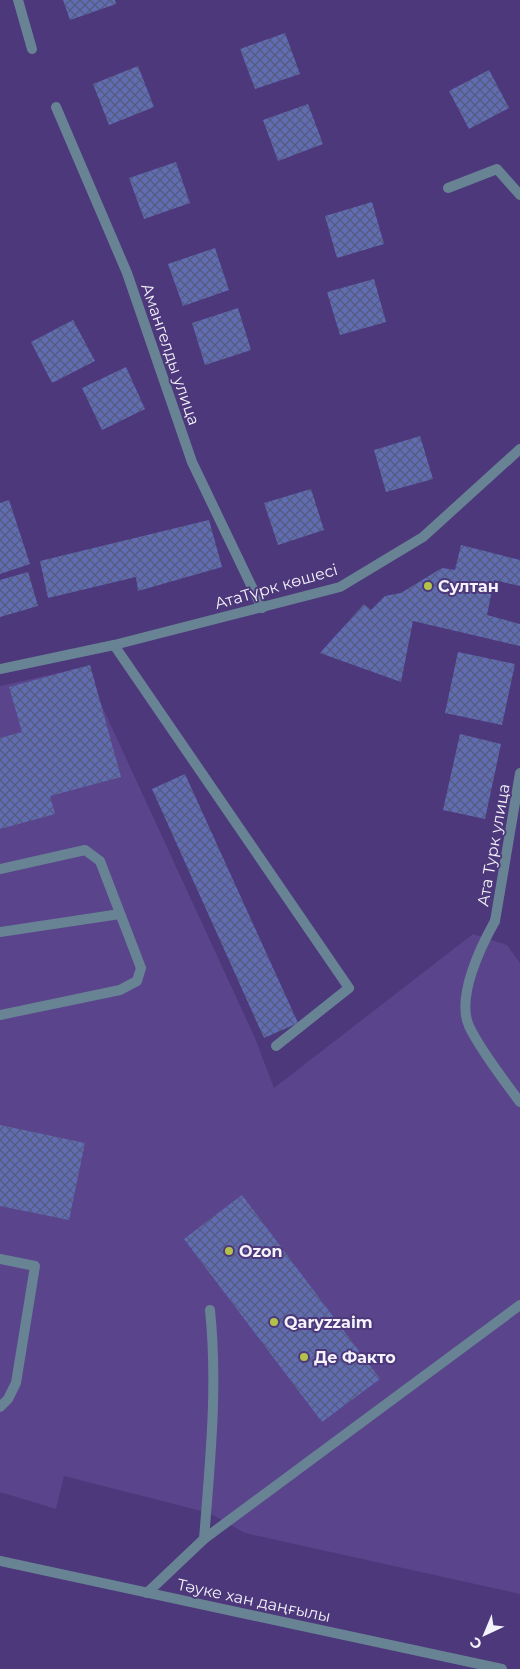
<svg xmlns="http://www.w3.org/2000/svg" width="520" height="1669" font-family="Montserrat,sans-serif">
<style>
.built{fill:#5a448b}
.building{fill:url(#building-cross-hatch)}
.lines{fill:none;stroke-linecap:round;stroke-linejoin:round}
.service{stroke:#688394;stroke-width:10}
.minor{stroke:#688394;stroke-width:10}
.tertiary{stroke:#688394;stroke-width:10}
.poi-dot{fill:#b5c24a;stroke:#4c387a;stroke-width:2}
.labels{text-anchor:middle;stroke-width:4;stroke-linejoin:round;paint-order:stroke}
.street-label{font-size:16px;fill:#f4f3fb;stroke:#4c387a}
.poi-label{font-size:16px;font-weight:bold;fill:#f4f3fb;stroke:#4c387a;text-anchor:start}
</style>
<defs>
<pattern id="building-cross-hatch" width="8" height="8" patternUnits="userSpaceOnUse" patternTransform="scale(1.25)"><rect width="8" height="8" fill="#616db2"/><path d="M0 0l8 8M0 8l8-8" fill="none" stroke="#555b7e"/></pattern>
</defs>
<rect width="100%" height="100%" fill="#4c387a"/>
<path class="built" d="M 84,667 L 255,1038 L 274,1088 L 473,934 L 507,945 L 520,963 L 520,1594 L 245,1533 L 209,1513 L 64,1476 L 56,1509 L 0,1492 L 0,686 Z"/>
<g class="building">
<path d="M 63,0 L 115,0 L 116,4 L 70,20 Z"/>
<path d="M 285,33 L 300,74 L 255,89 L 240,49 Z"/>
<path d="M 138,66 L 154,107 L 109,125 L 93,84 Z"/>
<path d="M 489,70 L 509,108 L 469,129 L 449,91 Z"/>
<path d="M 308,104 L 323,144 L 278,161 L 263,120 Z"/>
<path d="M 176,162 L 190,203 L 144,219 L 129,178 Z"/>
<path d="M 372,202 L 384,244 L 337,258 L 325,216 Z"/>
<path d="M 215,248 L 229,290 L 183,306 L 168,264 Z"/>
<path d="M 374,279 L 386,322 L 340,335 L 327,292 Z"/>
<path d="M 238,308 L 251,350 L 205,365 L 192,323 Z"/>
<path d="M 73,320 L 95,361 L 52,383 L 31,342 Z"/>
<path d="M 126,367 L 145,409 L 102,430 L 82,388 Z"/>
<path d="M 420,436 L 433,479 L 386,492 L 374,450 Z"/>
<path d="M 311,489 L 324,530 L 278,545 L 264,503 Z"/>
<path d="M 9,500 L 30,564 L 0,574 L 0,503 Z"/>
<path d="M 209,520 L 222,567 L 138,591 L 136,577 L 48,598 L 40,561 Z"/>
<path d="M 461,545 L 520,560 L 520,586 L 494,580 L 487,615 L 520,624 L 520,646 L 413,621 L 401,682 L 320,653 L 364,604 L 371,610 L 385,596 L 401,593 L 442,568 L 455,570 Z"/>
<path d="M 28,572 L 38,606 L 0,617 L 0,580 Z"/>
<path d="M 458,652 L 515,664 L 502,725 L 445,713 Z"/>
<path d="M 90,665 L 121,777 L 50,796 L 55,814 L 0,829 L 0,738 L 22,732 L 9,687 Z"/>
<path d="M 460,734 L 501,744 L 485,819 L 443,810 Z"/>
<path d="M 185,774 L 298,1023 L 264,1038 L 152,789 Z"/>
<path d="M 0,1125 L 85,1143 L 69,1220 L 0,1206 Z"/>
<path d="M 242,1195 L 380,1379 L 322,1422 L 184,1239 Z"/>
</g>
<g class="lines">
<g class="service">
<path d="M 114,645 L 349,988 L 276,1046"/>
<path d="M 0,869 L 85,850 L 100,861 L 141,968 L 137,981 L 120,990 L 0,1015"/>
<path d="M 495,921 C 481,946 456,997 469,1026 C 479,1048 505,1082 520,1102"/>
<path d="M 0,932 L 120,914"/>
<path d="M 0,1259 L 35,1266 L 16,1383 L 8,1399 L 0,1407"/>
<path d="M 204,1539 C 210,1462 218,1387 210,1310"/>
<path d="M 147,1593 L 204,1539 L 520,1305"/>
</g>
<g class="minor">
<path d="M 18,0 L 32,49"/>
<path d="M 56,107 L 127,273 L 192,462 L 262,608"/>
<path d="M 448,188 L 497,169 L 520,195"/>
<path d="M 0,669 L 114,645 L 340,587 L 423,537 L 520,449"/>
<path d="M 495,921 L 520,773"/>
</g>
<path class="tertiary" d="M 0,1561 L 502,1669"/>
</g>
<g class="poi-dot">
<circle cx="428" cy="586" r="5"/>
<circle cx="229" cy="1251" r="5"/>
<circle cx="274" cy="1322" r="5"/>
<circle cx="304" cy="1357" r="5"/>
</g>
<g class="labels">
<g class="street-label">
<text transform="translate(171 354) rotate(71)" y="6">Амангелды улица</text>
<text transform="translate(276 586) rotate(-16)" y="6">АтаТүрк көшесі</text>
<text transform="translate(493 845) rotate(-80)" y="6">Ата Турк улица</text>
<text transform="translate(254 1600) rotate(12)" y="6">Тәуке хан даңғылы</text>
</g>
<g class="poi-label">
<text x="438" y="592">Султан</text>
<text x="239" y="1257">Ozon</text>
<text x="284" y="1328">Qaryzzaim</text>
<text x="314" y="1363">Де Факто</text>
</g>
</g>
<g transform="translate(485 1634) rotate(224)" stroke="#4c387a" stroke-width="4" paint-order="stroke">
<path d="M0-4L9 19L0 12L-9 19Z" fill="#f4f3fb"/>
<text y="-8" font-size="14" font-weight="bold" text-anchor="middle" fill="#f4f3fb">С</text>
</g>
</svg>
